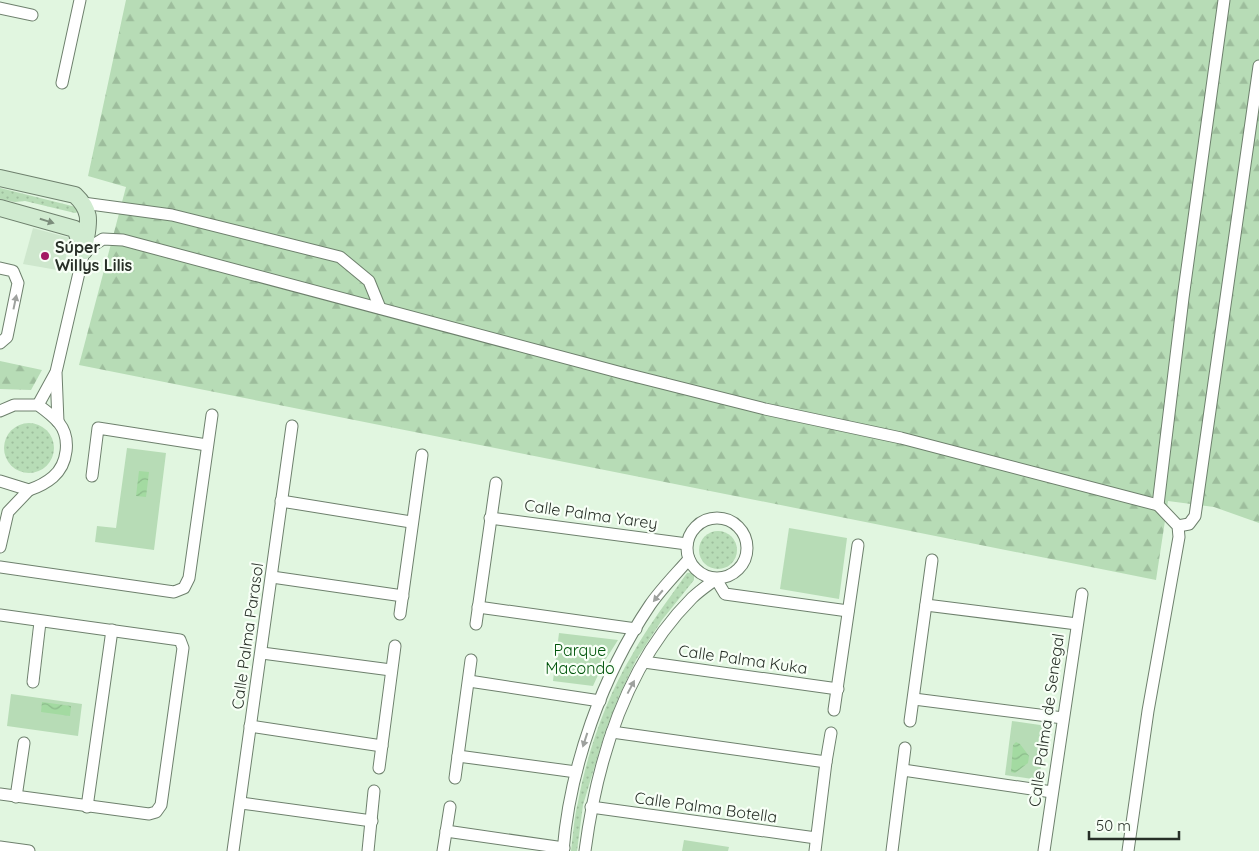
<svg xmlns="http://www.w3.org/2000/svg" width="1259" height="851" font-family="Quicksand,sans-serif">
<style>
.built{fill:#cee7cd}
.grass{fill:url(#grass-dots)}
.forest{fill:url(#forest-firs)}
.green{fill:#b7dcb6}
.water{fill:url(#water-waves)}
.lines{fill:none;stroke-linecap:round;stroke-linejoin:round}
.street-casing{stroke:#6e806d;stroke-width:13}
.secondary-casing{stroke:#6e806d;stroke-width:18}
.street{stroke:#fff;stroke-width:11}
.secondary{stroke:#d0ebd0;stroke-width:16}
.oneway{fill:#7c8d7c}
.oneway2{fill:#9ea19e}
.poi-dot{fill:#a31a64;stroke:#f7fff6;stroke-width:2}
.labels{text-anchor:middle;stroke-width:4.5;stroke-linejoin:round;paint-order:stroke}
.poi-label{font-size:16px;font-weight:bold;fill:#272f27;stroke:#f7fff6;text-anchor:start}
.street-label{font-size:16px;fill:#272f27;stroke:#f7fff6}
.park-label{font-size:16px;fill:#00550b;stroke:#f7fff6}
</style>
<defs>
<pattern id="grass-dots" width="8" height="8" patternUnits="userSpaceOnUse" patternTransform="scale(1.25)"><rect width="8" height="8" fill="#b7dcb6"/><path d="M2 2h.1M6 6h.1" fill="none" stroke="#9dbd9c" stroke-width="1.8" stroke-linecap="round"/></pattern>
<pattern id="forest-firs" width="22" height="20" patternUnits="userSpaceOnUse" patternTransform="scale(1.25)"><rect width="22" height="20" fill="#b7dcb6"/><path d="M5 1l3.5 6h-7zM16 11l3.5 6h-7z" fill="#9dbd9c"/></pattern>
<pattern id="water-waves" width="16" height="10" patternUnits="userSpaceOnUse" patternTransform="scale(1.25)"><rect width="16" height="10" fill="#a3daa1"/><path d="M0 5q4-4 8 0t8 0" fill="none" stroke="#8cbb8b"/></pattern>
</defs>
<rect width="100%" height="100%" fill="#e1f6e0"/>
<path class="built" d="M 33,228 L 70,238 L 63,271 L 23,264 Z"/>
<g class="grass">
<path d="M 0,188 L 76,207 L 78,212 L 75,213 L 25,201 L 15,202 L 0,199 Z"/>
<circle cx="29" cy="448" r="25"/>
<circle cx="718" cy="550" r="19"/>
<path d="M 694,572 L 694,580 L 662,620 L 636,660 L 619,696 L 605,732 L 583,805 L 577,851 L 571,851 C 573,835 574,818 578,802 C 587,753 606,698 632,655 C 648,626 668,600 687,573 Z"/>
</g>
<g class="forest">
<path d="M 126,0 L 1259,0 L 1259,523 L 1214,507 L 1168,501 L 1156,580 L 79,365 L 126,187 L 88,176 Z"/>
<path d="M 0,361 L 42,370 L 31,390 L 0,389 Z"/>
</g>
<g class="green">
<path d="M 127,448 L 166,453 L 154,550 L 95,542 L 97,526 L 116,528 Z"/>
<path d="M 789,528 L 847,538 L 839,599 L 780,589 Z"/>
<path d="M 559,633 L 618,640 L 604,662 L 593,686 L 553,681 Z"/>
<path d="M 11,694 L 82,704 L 78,736 L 7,726 Z"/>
<path d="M 1012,721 L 1047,726 L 1039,780 L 1005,775 Z"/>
<path d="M 684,840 L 729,847 L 728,851 L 682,851 Z"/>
</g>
<g class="water">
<path d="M 139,471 L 149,472 L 146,497 L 136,496 Z"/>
<path d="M 42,702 L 71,706 L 70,716 L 41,712 Z"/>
<path d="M 1016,742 L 1020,744 L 1029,756 L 1028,763 L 1015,773 L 1011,772 L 1013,745 Z"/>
</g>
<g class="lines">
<g class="street-casing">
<g id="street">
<path d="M 0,8 L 32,15"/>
<path d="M 62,83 L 80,0"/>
<path d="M 83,203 L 172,215 L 340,257 L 369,281 L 380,308"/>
<path d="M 0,268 L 13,271 L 18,283 L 7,337 L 0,343"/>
<path d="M 38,405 L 55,374"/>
<path d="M 0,411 L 14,405 L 38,405 C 45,410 53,416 59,423 C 71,438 68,464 53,477 C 46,483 38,487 29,490 L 0,481"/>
<path d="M 58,422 L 56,372 L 84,251 L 103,239 L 123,240 L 622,373 L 765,409 L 901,438 L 1158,505 L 1178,526 L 1179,537 L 1148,711 L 1128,851"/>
<path d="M 92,476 L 98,428 L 207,445"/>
<path d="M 281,501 L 411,522"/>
<path d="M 1158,505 L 1183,298 L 1224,0"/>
<path d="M 490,518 L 687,544"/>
<circle cx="717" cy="548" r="30"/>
<path d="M 1178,526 L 1189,524 L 1195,516 L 1259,66"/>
<path d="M 0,547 L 8,512 L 29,490"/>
<path d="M 0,567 L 174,592 L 184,588 L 189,578 L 212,415"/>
<path d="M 272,577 L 403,596"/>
<path d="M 926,605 L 1077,624"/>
<path d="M 478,607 L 636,629"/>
<path d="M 400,614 L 422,455"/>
<path d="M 0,615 L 180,640 L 183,648 L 161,805 L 156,812 L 149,814 L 0,794"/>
<path d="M 476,624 L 496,483"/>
<path d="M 262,653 L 391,670"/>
<path d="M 644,662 L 838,689"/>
<path d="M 469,681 L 600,701"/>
<path d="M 33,682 L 40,622"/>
<path d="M 914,699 L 1063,718"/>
<path d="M 834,710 L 858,545"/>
<path d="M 910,721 L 932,560"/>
<path d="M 250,726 L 382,746"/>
<path d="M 612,732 L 826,762"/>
<path d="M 458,756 L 576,772"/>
<path d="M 379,768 L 395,646"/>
<path d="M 903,770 L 1052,792"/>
<path d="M 455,778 L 471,660"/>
<path d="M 16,797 L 24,743"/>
<path d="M 241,803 L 372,821"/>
<path d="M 87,807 L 112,630"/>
<path d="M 591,807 L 816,838"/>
<path d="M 446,831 L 564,848"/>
<path d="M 0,847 L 29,851"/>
<path d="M 233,851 L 292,426"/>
<path d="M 368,851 L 374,791"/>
<path d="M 443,851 L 450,807"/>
<path d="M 563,851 C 570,766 602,676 650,605 C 661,589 676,574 689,559"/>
<path d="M 585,851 C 597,760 625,665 692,598 C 699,591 708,585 716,579 L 725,594 L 848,611"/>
<path d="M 815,851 L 826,762 L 831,733"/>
<path d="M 892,851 L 905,748"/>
<path d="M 1044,851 L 1082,594"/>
</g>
</g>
<g class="secondary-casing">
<g id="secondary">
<path d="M 0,178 L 75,195 C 95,214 87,226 84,251"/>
<path d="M 0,208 L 75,229 L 84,251"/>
</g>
</g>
<use href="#street" class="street"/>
<use href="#secondary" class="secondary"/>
</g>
<defs><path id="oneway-solid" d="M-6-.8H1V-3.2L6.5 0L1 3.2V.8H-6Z" transform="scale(1.25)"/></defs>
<use class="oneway" href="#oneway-solid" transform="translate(47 221) rotate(17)"/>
<g class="oneway2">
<use href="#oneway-solid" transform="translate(15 302) rotate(-78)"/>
<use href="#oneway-solid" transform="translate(658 596) rotate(130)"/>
<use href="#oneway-solid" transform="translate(631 687) rotate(-62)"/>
<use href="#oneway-solid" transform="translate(585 740) rotate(108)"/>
</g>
<circle class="poi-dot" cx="45" cy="256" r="5"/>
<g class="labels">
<g class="poi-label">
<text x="55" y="253">Súper<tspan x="55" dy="18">Willys Lilis</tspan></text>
</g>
<g class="street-label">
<text transform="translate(591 514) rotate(8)" y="6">Calle Palma Yarey</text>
<text transform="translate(247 636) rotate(-82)" y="6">Calle Palma Parasol</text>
<text transform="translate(743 659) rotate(8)" y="6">Calle Palma Kuka</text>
<text transform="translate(1046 720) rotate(-82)" y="6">Calle Palma de Senegal</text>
<text transform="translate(706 807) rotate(8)" y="6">Calle Palma Botella</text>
</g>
<g class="park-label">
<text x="580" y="656">Parque<tspan x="580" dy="18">Macondo</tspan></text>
</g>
</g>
<path d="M1089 831v8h90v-8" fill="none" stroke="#272f27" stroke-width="2.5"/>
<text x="1096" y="831" font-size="15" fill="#272f27" stroke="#f7fff6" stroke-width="4" paint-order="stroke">50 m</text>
</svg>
